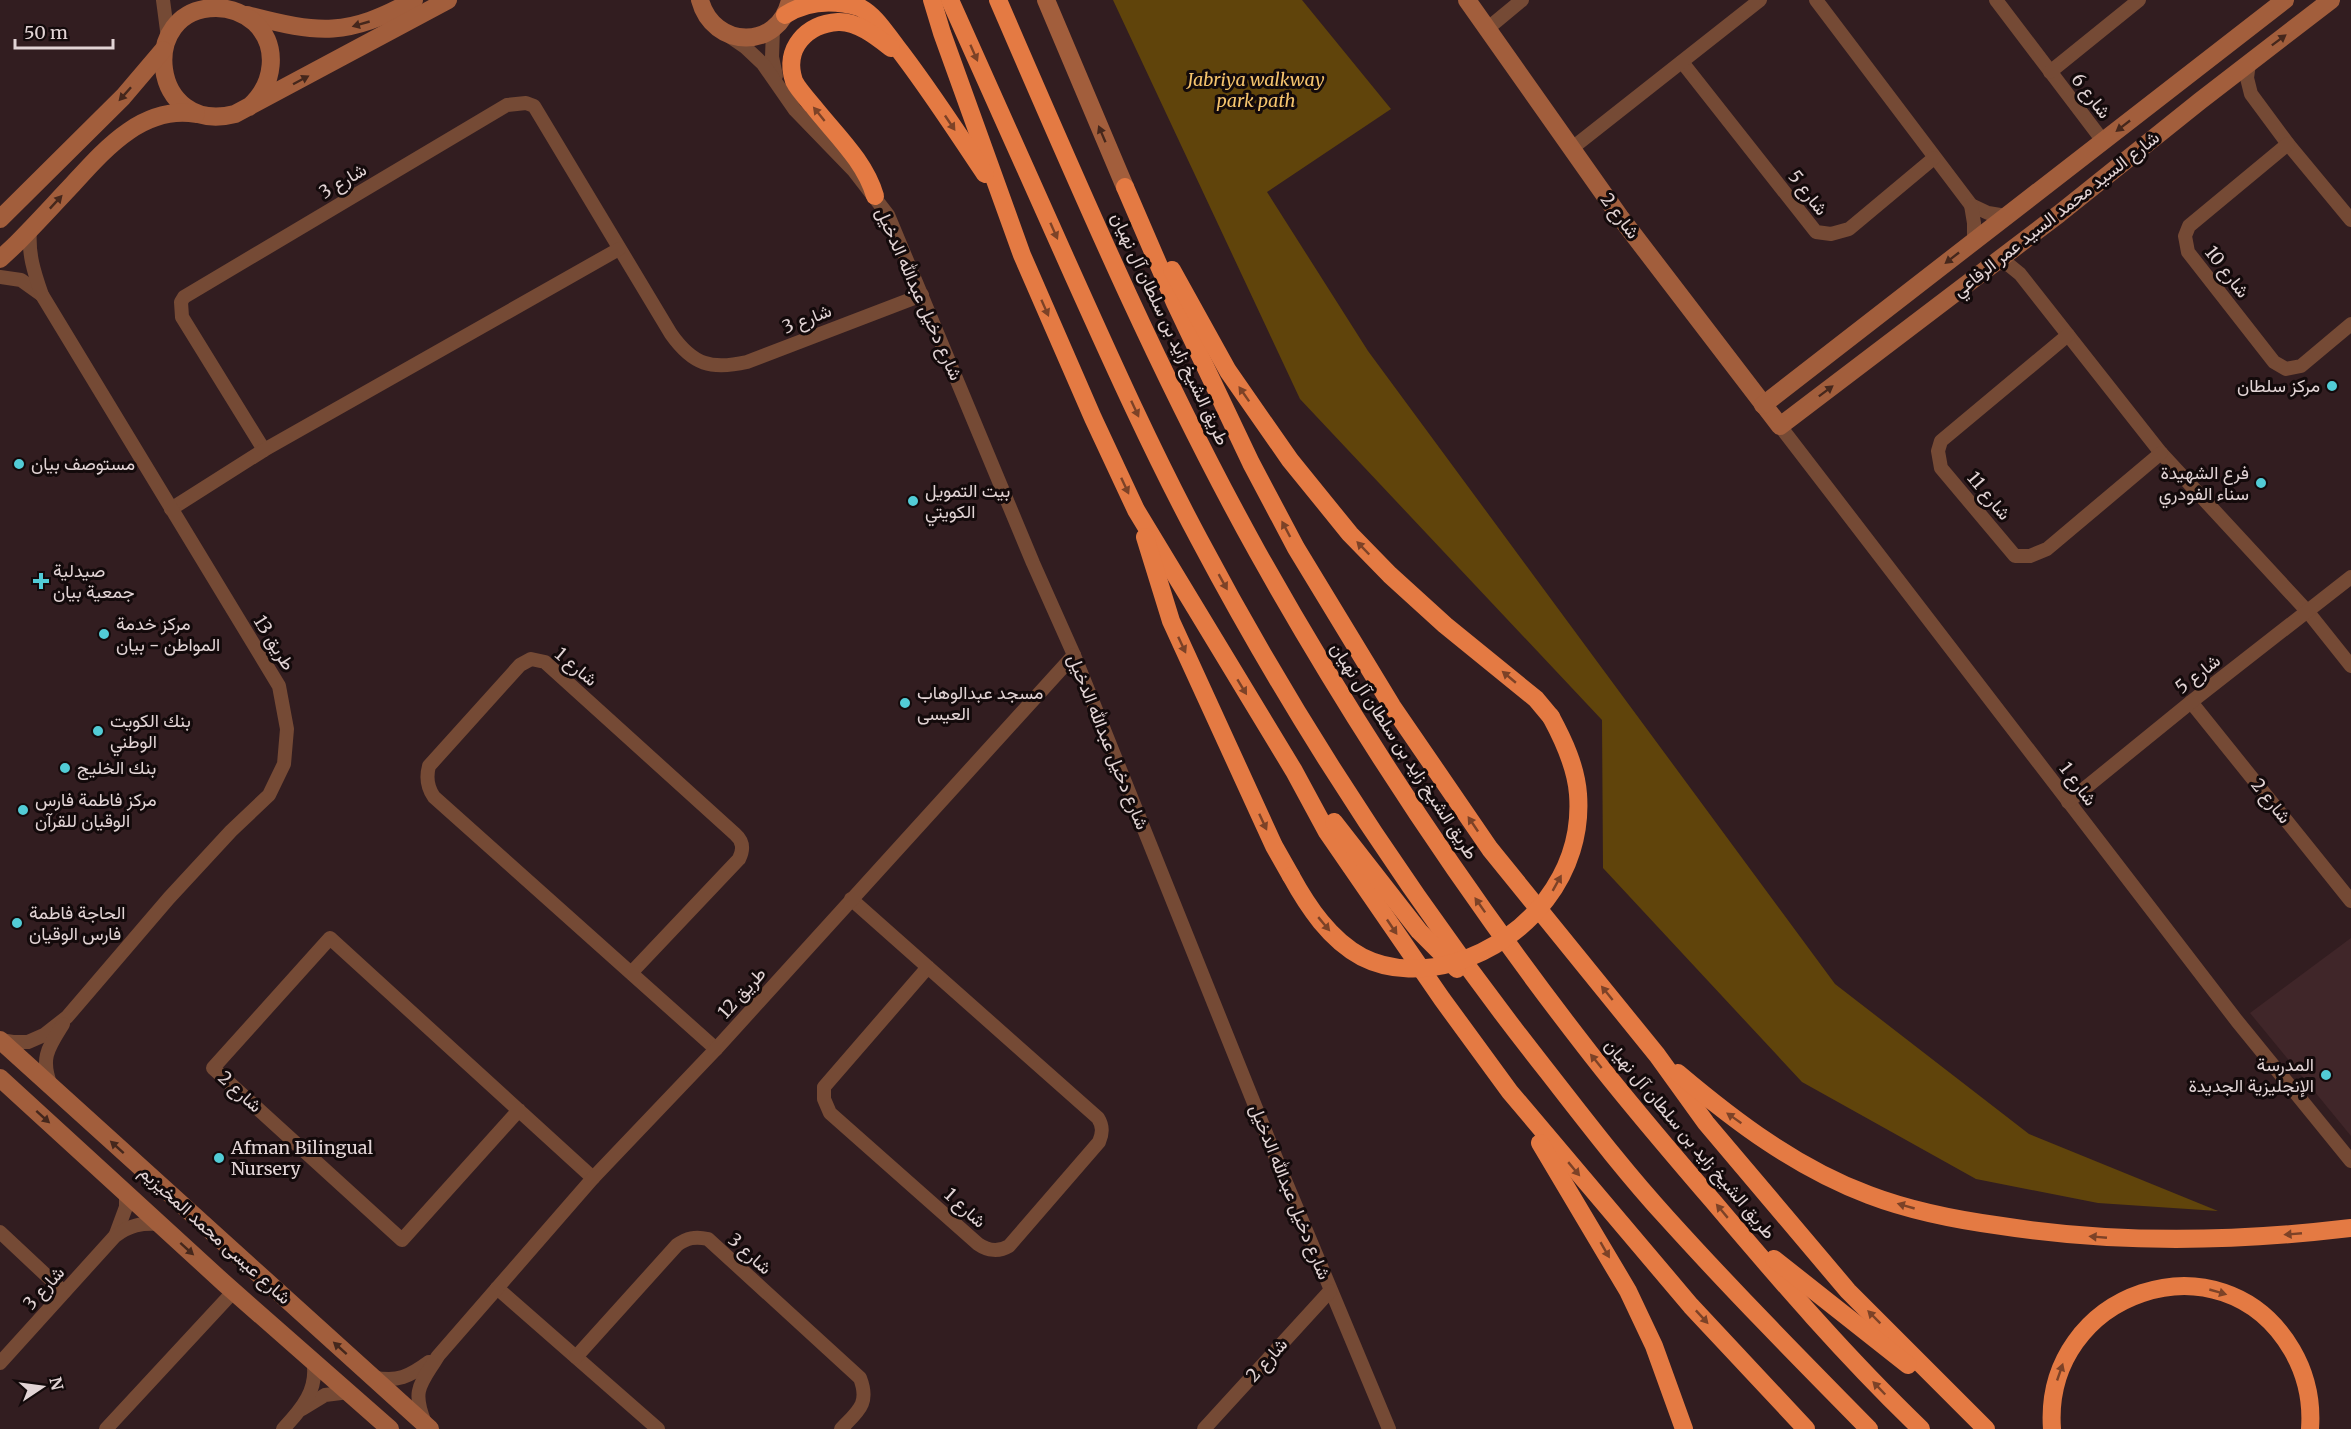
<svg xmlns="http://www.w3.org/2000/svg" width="2351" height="1429" font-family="Merriweather,Vazirmatn,serif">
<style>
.built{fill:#402629}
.green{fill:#60440b}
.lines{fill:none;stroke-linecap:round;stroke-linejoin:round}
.street{stroke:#754a35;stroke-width:14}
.secondary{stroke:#a25e3c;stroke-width:18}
.highway{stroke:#e47a43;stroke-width:18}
.highway-bridge{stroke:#e47a43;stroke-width:18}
.oneway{fill:#45271c}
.oneway2{fill:#7c4227}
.poi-dot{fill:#52ccd6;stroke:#130a0b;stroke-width:2}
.labels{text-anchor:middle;stroke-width:6;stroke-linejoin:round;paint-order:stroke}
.park-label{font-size:18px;font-style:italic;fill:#f5c46d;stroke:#130a0b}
.street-label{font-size:18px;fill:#e2d4d5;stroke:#130a0b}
.poi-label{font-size:18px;fill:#e2d4d5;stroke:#130a0b;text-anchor:start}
</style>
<rect width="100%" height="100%" fill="#321d20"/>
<path class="built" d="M 2351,938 L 2351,1136 L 2250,1013 Z"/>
<path class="green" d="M 1113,0 L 1302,0 L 1391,109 L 1267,192 L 1368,351 L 1835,984 L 2029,1134 L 2218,1211 L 2098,1203 L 1976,1179 L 1802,1082 L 1603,868 L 1602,720 L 1300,399 Z"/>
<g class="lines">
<g class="street">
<path d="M 163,0 L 168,38"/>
<path d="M 1816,0 L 1971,205 L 1988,213 L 2006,216"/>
<path d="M 1996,0 L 2103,141"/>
<path d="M 773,29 L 772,57 L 776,76"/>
<path d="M 1487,29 L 1522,0"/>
<path d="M 729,36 L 745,47 L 763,64 L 795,110 L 854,171 L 888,215 L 1033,563 L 1074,655 L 1280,1168 L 1389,1429"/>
<path d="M 1682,62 L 1816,232 L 1831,234 L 1849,229 L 1934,158"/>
<path d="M 2249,63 L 2247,78 L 2251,94 L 2288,144 L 2351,220"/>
<path d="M 2050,72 L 2139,0"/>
<path d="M 2288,144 L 2189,226 L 2185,236 L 2188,252 L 2274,362 L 2286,369 L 2301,366 L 2351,324"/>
<path d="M 1571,149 L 1760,0"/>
<path d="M 1971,205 L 1974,223 L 1974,241"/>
<path d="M 1995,262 L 2009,265 L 2020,274 L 2161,453 L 2308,612 L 2351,666"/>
<path d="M 0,277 L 21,280 L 42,295"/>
<path d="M 2068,335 L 1941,441 L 1938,451 L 1941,468 L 2015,556 L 2030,556 L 2047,549 L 2161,453"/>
<path d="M 1780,426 L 2237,1021 L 2351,1161"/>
<path d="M 264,450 L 182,317 L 181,302 L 184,297 L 507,105 L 526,103 L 534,106 L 671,334 C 693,365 711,370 747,362 L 922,295"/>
<path d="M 171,509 L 264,450 L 619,249"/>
<path d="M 2191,702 L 2351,901"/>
<path d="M 2068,802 L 2191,702 L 2351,577"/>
<path d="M 851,899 L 1098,1118 C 1103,1126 1103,1133 1099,1142 L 1009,1246 C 999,1252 988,1251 978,1244 L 830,1113 L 824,1099 L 824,1087 L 928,967"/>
<path d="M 631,973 L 739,859 C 744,849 743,841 735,834 L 545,662 L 531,659 L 520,665 L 429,766 C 426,777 427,787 434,797 L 716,1049"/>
<path d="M 0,1040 L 13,1042 L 28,1042 L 44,1035 L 67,1017 L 169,898 L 231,831 L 269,795 L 284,764 L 287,729 L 279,686 L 42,295 C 34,272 28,254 30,230"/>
<path d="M 51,1086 C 40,1058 48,1048 63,1024"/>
<path d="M 519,1110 L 402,1240 L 213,1068 L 330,938 L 593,1178"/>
<path d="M 0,1232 L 64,1292"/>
<path d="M 116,1234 L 126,1207 L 126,1193"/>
<path d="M 497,1288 L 658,1429"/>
<path d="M 576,1357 L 677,1245 C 687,1238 695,1236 708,1239 L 860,1378 C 870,1404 858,1411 841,1429"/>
<path d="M 0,1363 L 115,1236 C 130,1225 141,1223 159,1224"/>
<path d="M 373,1377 C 397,1383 410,1376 429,1362"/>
<path d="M 302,1409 L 325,1395 L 349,1392"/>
<path d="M 425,1423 C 411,1389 421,1384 438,1356 L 593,1178 L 716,1049 L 1074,655"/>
<path d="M 106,1429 L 234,1291"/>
<path d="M 283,1429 C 302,1409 319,1389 313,1360"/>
<path d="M 1204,1429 L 1330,1291"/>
</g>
<g class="secondary">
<path d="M 700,0 C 713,49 779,51 790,0"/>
<path d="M 1046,0 L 1125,187"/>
<path d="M 1467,0 L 1620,217 L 1780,426 L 2059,214 L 2200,101 L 2331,0"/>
<path d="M 247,15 C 320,34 347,37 414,0"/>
<path d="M 249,107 C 274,85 280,46 254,22 C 243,13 230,8 216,8 C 137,8 150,136 235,114 L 448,0"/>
<path d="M 0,219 L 123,97 L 163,50"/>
<path d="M 0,259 L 15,245 C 35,225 54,204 73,184 C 105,149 143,105 196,114"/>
<path d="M 1763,405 L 2285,0"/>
<path d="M 0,1040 L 430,1429"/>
<path d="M 0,1078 L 224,1283 L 390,1429"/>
</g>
<g class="highway">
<path d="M 932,0 L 942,33 L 1022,255 L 1093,418 L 1136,510 L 1294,771 L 1327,832 L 1442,999 L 1510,1092 L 1691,1306 L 1806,1429"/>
<path d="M 950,0 C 991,92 1032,183 1073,275 C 1113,364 1153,453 1199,539 C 1298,726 1416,905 1547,1071 C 1586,1121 1624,1171 1667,1218 C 1732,1290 1801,1360 1869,1429"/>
<path d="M 998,0 C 1079,187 1159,375 1258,553 C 1355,726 1464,891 1586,1048 C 1626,1100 1669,1150 1712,1200 C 1779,1279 1846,1357 1921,1429"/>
<path d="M 785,15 C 807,1 834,0 859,7 C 875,15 885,32 896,46 C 928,87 956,131 985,174"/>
<path d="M 1125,187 L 1175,303 L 1251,463 L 1296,548 L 1392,706 L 1490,849 L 1657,1055 L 1706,1123 L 1848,1291 L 1986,1429"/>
<path d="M 875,196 C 865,161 835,134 813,106 C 807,99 798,89 794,81 C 783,48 807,24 838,22 C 857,21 877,37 891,48"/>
<path d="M 1172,270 L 1228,371 L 1290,460 L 1350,534 L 1390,575 L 1445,625 L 1536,699 L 1551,717"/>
<path d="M 1145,537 L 1171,621 L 1274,846 L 1291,876"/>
<path d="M 1334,822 L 1419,931 L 1457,969"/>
<path d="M 1678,1073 C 1736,1122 1797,1168 1869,1195 C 1911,1211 1957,1220 2002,1226 C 2118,1244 2234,1242 2351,1228"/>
<path d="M 1540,1143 L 1628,1291 L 1654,1346 L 1684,1429"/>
<path d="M 1774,1259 L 1908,1365"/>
<path d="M 2052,1429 C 2042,1292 2222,1230 2292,1350 C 2306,1374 2312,1402 2310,1429"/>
</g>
<path class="highway-bridge" d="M 1291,876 C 1308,907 1330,940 1362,957 C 1391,972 1426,971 1456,962 C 1528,940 1584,873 1578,794 C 1576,767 1564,741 1551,717"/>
</g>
<defs><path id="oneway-solid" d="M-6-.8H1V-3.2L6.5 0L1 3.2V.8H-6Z" transform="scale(1.5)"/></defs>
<g class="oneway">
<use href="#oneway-solid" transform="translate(361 24) rotate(164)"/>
<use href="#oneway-solid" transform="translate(2279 40) rotate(-37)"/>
<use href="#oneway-solid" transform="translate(301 80) rotate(-28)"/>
<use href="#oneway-solid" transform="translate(125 94) rotate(132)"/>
<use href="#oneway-solid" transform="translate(2123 126) rotate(142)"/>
<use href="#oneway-solid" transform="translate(1102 134) rotate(-113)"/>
<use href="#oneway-solid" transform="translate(56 202) rotate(-47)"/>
<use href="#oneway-solid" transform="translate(1952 258) rotate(142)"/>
<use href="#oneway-solid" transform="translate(1826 391) rotate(-37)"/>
<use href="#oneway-solid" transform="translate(43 1117) rotate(42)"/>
<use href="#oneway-solid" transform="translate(117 1147) rotate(-138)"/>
<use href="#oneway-solid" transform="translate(187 1249) rotate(42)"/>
<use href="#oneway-solid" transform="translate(340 1348) rotate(-138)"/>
</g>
<g class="oneway2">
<use href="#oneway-solid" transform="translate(974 53) rotate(66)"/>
<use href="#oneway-solid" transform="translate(819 114) rotate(-129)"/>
<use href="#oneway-solid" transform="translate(950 123) rotate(56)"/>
<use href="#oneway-solid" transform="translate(1054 231) rotate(66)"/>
<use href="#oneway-solid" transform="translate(1045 308) rotate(66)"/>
<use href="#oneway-solid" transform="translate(1244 394) rotate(-125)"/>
<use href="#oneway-solid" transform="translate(1135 409) rotate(65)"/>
<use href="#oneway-solid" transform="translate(1125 486) rotate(65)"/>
<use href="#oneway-solid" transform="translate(1286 529) rotate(-118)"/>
<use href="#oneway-solid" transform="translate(1363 548) rotate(-134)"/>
<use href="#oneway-solid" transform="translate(1223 582) rotate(61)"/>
<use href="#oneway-solid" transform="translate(1182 645) rotate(65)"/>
<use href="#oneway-solid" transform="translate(1509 677) rotate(-140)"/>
<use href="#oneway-solid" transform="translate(1242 687) rotate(59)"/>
<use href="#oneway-solid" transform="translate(1263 822) rotate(65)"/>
<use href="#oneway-solid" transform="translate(1473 824) rotate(-124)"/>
<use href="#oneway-solid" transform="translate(1557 883) rotate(-61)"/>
<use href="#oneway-solid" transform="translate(1480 905) rotate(-125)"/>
<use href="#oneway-solid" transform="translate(1324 924) rotate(50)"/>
<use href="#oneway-solid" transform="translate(1392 927) rotate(56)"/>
<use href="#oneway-solid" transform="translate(1607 993) rotate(-129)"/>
<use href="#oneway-solid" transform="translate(1596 1061) rotate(-129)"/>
<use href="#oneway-solid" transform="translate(1734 1118) rotate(-145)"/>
<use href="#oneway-solid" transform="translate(1574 1169) rotate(50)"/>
<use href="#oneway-solid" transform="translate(1906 1206) rotate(-164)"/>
<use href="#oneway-solid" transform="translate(1722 1211) rotate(-130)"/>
<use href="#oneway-solid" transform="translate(2293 1234) rotate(175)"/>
<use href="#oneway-solid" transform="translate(2098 1237) rotate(-175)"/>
<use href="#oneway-solid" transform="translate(1605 1250) rotate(60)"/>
<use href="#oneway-solid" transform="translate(2218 1292) rotate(16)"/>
<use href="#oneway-solid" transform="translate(1702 1317) rotate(47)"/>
<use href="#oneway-solid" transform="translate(1874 1317) rotate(-135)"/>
<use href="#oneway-solid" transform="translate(2060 1372) rotate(-71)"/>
<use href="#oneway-solid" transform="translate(1879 1388) rotate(-134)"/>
</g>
<g class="poi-dot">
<circle cx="2332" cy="386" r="6"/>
<circle cx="19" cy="464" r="6"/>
<circle cx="2261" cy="483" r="6"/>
<circle cx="913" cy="501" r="6"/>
<path d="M38 572h6v6h6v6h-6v6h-6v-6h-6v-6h6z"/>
<circle cx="104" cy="634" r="6"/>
<circle cx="905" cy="703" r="6"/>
<circle cx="98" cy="731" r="6"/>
<circle cx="65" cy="768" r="6"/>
<circle cx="23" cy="810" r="6"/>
<circle cx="17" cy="923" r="6"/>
<circle cx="2326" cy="1075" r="6"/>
<circle cx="219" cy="1158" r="6"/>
</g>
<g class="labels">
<g class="park-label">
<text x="1256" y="86">Jabriya walkway<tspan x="1256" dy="21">park path</tspan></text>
</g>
<g class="street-label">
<text transform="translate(2091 96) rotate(52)" y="6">شارع 6</text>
<text transform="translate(343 181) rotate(-31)" y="6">شارع 3</text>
<text transform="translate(1808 193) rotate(52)" y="6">شارع 5</text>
<text transform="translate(2056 214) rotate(-38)" y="6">شارع السيد محمد السيد عمر الرفاعي</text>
<text transform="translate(1620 216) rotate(53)" y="6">شارع 2</text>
<text transform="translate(2227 272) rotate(52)" y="6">شارع 10</text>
<text transform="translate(919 294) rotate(66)" y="6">شارع دخيل عبدالله الدخيل</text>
<text transform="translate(807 319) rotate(-21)" y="6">شارع 3</text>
<text transform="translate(1170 329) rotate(65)" y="6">طريق الشيخ زايد بن سلطان آل نهيان</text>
<text transform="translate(1989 496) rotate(50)" y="6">شارع 11</text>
<text transform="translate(274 643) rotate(58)" y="6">طريق 13</text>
<text transform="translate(576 667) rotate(40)" y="6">شارع 1</text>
<text transform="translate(2198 674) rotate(-38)" y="6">شارع 5</text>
<text transform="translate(1108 742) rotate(68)" y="6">شارع دخيل عبدالله الدخيل</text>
<text transform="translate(1404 751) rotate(57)" y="6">طريق الشيخ زايد بن سلطان آل نهيان</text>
<text transform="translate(2078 784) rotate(53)" y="6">شارع 1</text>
<text transform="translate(2271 801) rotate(51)" y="6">شارع 2</text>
<text transform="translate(742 993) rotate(-48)" y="6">طريق 12</text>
<text transform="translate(240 1092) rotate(42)" y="6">شارع 2</text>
<text transform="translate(1690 1139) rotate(50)" y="6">طريق الشيخ زايد بن سلطان آل نهيان</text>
<text transform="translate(1290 1192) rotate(68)" y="6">شارع دخيل عبدالله الدخيل</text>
<text transform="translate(965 1208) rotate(42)" y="6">شارع 1</text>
<text transform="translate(215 1235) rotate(42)" y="6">شارع عيسى محمد المخيزيم</text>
<text transform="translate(750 1254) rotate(42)" y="6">شارع 3</text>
<text transform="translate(44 1288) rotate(-48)" y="6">شارع 3</text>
<text transform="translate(1267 1360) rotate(-48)" y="6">شارع 2</text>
</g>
<g class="poi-label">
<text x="2320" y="392" text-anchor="end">مركز سلطان</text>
<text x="31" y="470">مستوصف بيان</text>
<text x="2249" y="479" text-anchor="end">فرع الشهيدة<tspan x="2249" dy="21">سناء الفودري</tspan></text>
<text x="925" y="497">بيت التمويل<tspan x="925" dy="21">الكويتي</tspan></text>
<text x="53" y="577">صيدلية<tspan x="53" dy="21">جمعية بيان</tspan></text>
<text x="116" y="630">مركز خدمة<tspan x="116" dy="21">المواطن - بيان</tspan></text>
<text x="917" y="699">مسجد عبدالوهاب<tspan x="917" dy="21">العيسى</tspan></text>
<text x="110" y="727">بنك الكويت<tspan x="110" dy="21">الوطني</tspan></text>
<text x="77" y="774">بنك الخليج</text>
<text x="35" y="806">مركز فاطمة فارس<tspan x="35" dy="21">الوقيان للقرآن</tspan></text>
<text x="29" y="919">الحاجة فاطمة<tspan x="29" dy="21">فارس الوقيان</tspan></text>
<text x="2314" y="1071" text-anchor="end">المدرسة<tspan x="2314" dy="21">الإنجليزية الجديدة</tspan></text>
<text x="231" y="1154">Afman Bilingual<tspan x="231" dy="21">Nursery</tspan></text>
</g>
</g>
<g transform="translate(42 1387) rotate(77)" stroke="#130a0b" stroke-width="4.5" paint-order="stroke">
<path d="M0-4.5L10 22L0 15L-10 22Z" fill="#e2d4d5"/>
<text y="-9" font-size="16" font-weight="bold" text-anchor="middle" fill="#e2d4d5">N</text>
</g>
<path d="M15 39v9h98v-9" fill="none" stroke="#e2d4d5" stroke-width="3"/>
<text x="24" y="39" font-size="18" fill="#e2d4d5" stroke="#130a0b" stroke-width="4.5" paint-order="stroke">50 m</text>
</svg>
